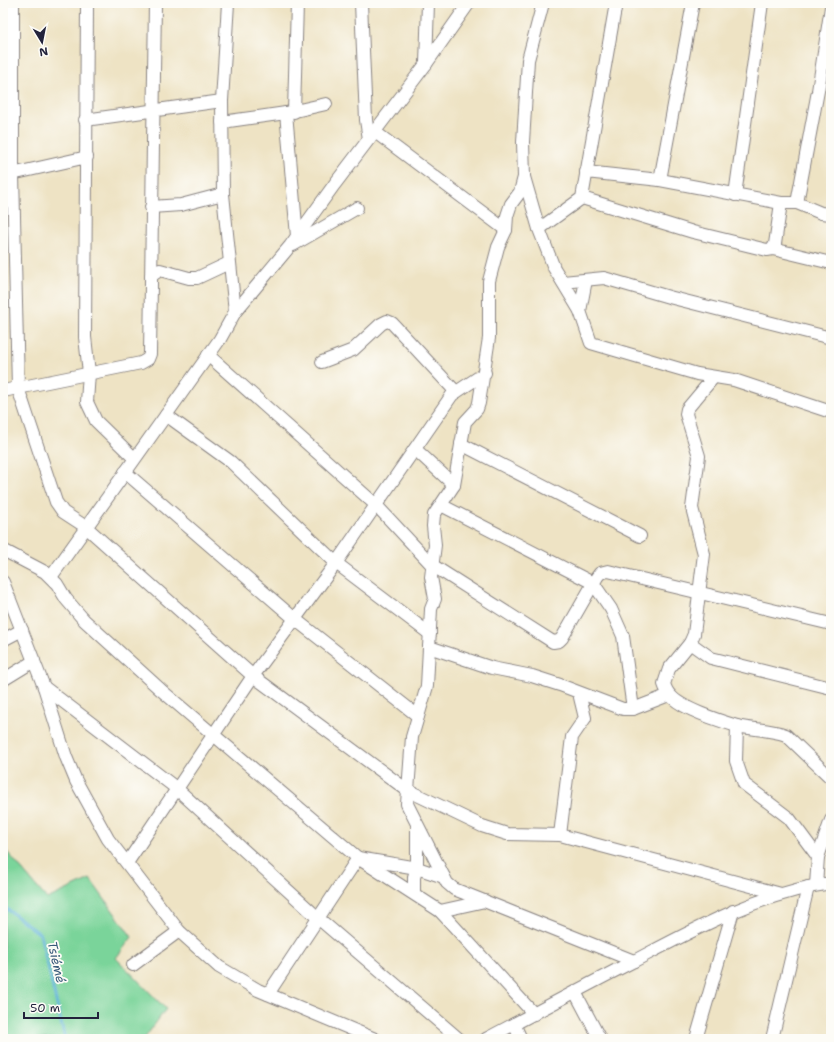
<svg xmlns="http://www.w3.org/2000/svg" width="834" height="1042" font-family="'Shantell Sans',sans-serif">
<style>
.green{fill:#7ad49a;stroke:#4e7b6a}
.lines{fill:none;stroke-linecap:round;stroke-linejoin:round}
.stream{stroke:#5cb1d8;stroke-width:3}
.minor-casing{stroke:#888280;stroke-width:14}
.minor{stroke:#fff;stroke-width:12}
.labels{text-anchor:middle;stroke-width:3.5;stroke-linejoin:round;paint-order:stroke}
.water-label{font-size:13px;font-style:italic;fill:#395b7a;stroke:#fdfcf7}
</style>
<rect width="100%" height="100%" fill="#fdfcf7"/>
<filter id="ink" filterUnits="userSpaceOnUse"><feTurbulence type="fractalNoise" baseFrequency=".025" numOctaves="2"/><feDisplacementMap in="SourceGraphic" scale="8" xChannelSelector="R" yChannelSelector="G"/><feConvolveMatrix kernelMatrix="1 2 1 2 8 2 1 2 1" color-interpolation-filters="sRGB"/></filter>
<filter id="wash" filterUnits="userSpaceOnUse"><feTurbulence type="fractalNoise" baseFrequency=".012" numOctaves="4" result="noise"/><feDisplacementMap in="SourceGraphic" scale="16" xChannelSelector="R" yChannelSelector="G"/><feGaussianBlur stdDeviation="0.9" result="paint"/><feColorMatrix in="noise" values="0 0 0 0 0 0 0 0 0 0 0 0 0 0 0 0 0 1.4 0 .05"/><feComposite in="paint" operator="in"/></filter>
<g filter="url(#wash)">
<rect width="100%" height="100%" fill="#eee3c4"/>
<path class="green" d="M 3,847 L 47,899 L 90,879 L 132,937 L 116,958 L 166,1009 L 144,1039 L 3,1039 Z"/>
<g class="lines">
<path class="stream" d="M 3,906 L 40,934 L 65,1039"/>
</g>
</g>
<g filter="url(#ink)">
<g class="lines">
<g class="minor-casing">
<g id="minor">
<path d="M 13,3 L 13,174 L 18,388 L 56,502 L 63,512 L 86,527 L 253,676 L 407,790 L 482,826 L 507,834 L 560,835 L 781,894"/>
<path d="M 87,3 L 85,337 L 89,373 L 87,402 L 96,421 L 134,458"/>
<path d="M 228,3 L 222,101 L 223,194 L 235,312"/>
<path d="M 361,3 L 366,120 L 369,139"/>
<path d="M 543,3 L 528,60 L 523,142 L 524,177 L 520,192 L 511,204 L 507,216 L 506,230 L 498,247 L 489,281 L 489,338 L 479,403 L 477,409 L 465,422 L 454,485 L 434,515 L 433,526 L 435,545 L 431,577 L 435,599 L 431,609 L 427,686 L 412,737 L 407,804 L 447,883 L 454,889 L 634,961"/>
<path d="M 426,64 L 428,3"/>
<path d="M 294,112 L 297,3"/>
<path d="M 286,113 L 297,236"/>
<path d="M 85,120 L 222,101"/>
<path d="M 222,122 L 286,113 L 326,104"/>
<path d="M 375,132 L 506,230"/>
<path d="M 586,172 L 660,180 L 781,203 L 797,203 L 821,213 L 831,214"/>
<path d="M 3,176 L 87,157"/>
<path d="M 524,177 L 539,229 L 554,268 L 580,311 L 591,343 L 697,374 L 734,380 L 831,412"/>
<path d="M 660,180 L 693,3"/>
<path d="M 735,195 L 762,3"/>
<path d="M 582,198 L 693,232 L 767,250 L 773,249 L 775,244 L 781,203"/>
<path d="M 797,203 L 818,91 L 831,7"/>
<path d="M 151,207 L 181,205 L 223,194"/>
<path d="M 539,229 L 582,198 L 616,3"/>
<path d="M 293,245 L 357,208"/>
<path d="M 773,249 L 831,263"/>
<path d="M 151,276 L 160,270 L 189,278 L 197,278 L 229,263"/>
<path d="M 563,282 L 604,278 L 669,297 L 831,338"/>
<path d="M 580,311 L 586,280"/>
<path d="M 208,355 L 376,505 L 432,565 L 553,642 L 559,641 L 562,638 L 597,577 L 600,573 L 608,571 L 831,624"/>
<path d="M 322,362 L 353,350 L 381,324 L 387,321 L 392,323 L 456,392"/>
<path d="M 713,378 L 687,409 L 686,414 L 699,456 L 692,508 L 704,554 L 694,634 L 690,643 L 669,669 L 664,684 C 665,687 667,692 670,695 C 680,708 720,721 737,726 C 754,730 770,729 786,735 L 831,778"/>
<path d="M 3,391 L 141,363 L 148,359 L 150,354 L 155,3"/>
<path d="M 166,415 L 231,462 L 336,563 L 430,634"/>
<path d="M 461,444 L 640,536"/>
<path d="M 415,449 L 454,485"/>
<path d="M 125,472 L 296,620 L 418,716"/>
<path d="M 441,505 L 593,583 L 611,609 L 623,636 L 633,709"/>
<path d="M 3,550 L 45,572 L 57,584 L 66,599 L 84,620 L 161,690 L 358,858 L 440,911 L 534,1014"/>
<path d="M 51,577 L 220,339 L 235,312 L 290,246 L 334,185 L 426,64 L 469,3"/>
<path d="M 3,582 L 44,687 L 66,757 L 76,781 L 108,839 L 179,931 L 219,967 L 258,990 L 375,1039"/>
<path d="M 3,640 L 22,630"/>
<path d="M 690,643 L 711,658 L 831,688"/>
<path d="M 429,647 L 492,668 L 532,676 L 560,685 L 623,709 L 633,709 L 669,695"/>
<path d="M 3,680 L 34,661"/>
<path d="M 44,687 L 176,788 L 318,918 L 459,1039"/>
<path d="M 737,726 L 736,761 L 744,784 L 789,818 L 818,857"/>
<path d="M 560,835 L 572,737 L 585,718 L 579,693"/>
<path d="M 127,863 L 253,676 L 336,563 L 452,395 L 485,373"/>
<path d="M 816,885 L 818,857 L 831,820"/>
<path d="M 414,893 L 414,877 L 417,868 L 417,828"/>
<path d="M 440,911 L 485,901"/>
<path d="M 133,965 L 179,931"/>
<path d="M 575,992 L 600,1039"/>
<path d="M 268,994 L 358,858 L 417,868 L 444,877"/>
<path d="M 514,1024 L 521,1039"/>
<path d="M 486,1039 C 535,1013 585,986 634,961 C 697,928 760,893 831,883"/>
<path d="M 696,1039 L 733,911"/>
<path d="M 772,1039 L 808,887"/>
</g>
</g>
<use href="#minor" class="minor"/>
</g>
</g>
<g class="labels">
<g class="water-label">
<text transform="translate(57 962) rotate(77)" y="5">Tsiémé</text>
</g>
</g>
<rect width="834" height="1042" fill="none" stroke="#fdfcf7" stroke-width="16"/>
<g transform="translate(42 42) rotate(170)" stroke="#fdfcf7" stroke-width="3" paint-order="stroke">
<path d="M0-3L7 15L0 10L-7 15Z" fill="#22223b"/>
<text y="-6" font-size="11" font-weight="bold" text-anchor="middle" fill="#22223b">N</text>
</g>
<path d="M24 1012v6h74v-6" fill="none" stroke="#22223b" stroke-width="2"/>
<text x="30" y="1012" font-size="12" fill="#22223b" stroke="#fdfcf7" stroke-width="3" paint-order="stroke">50 m</text>
</svg>
